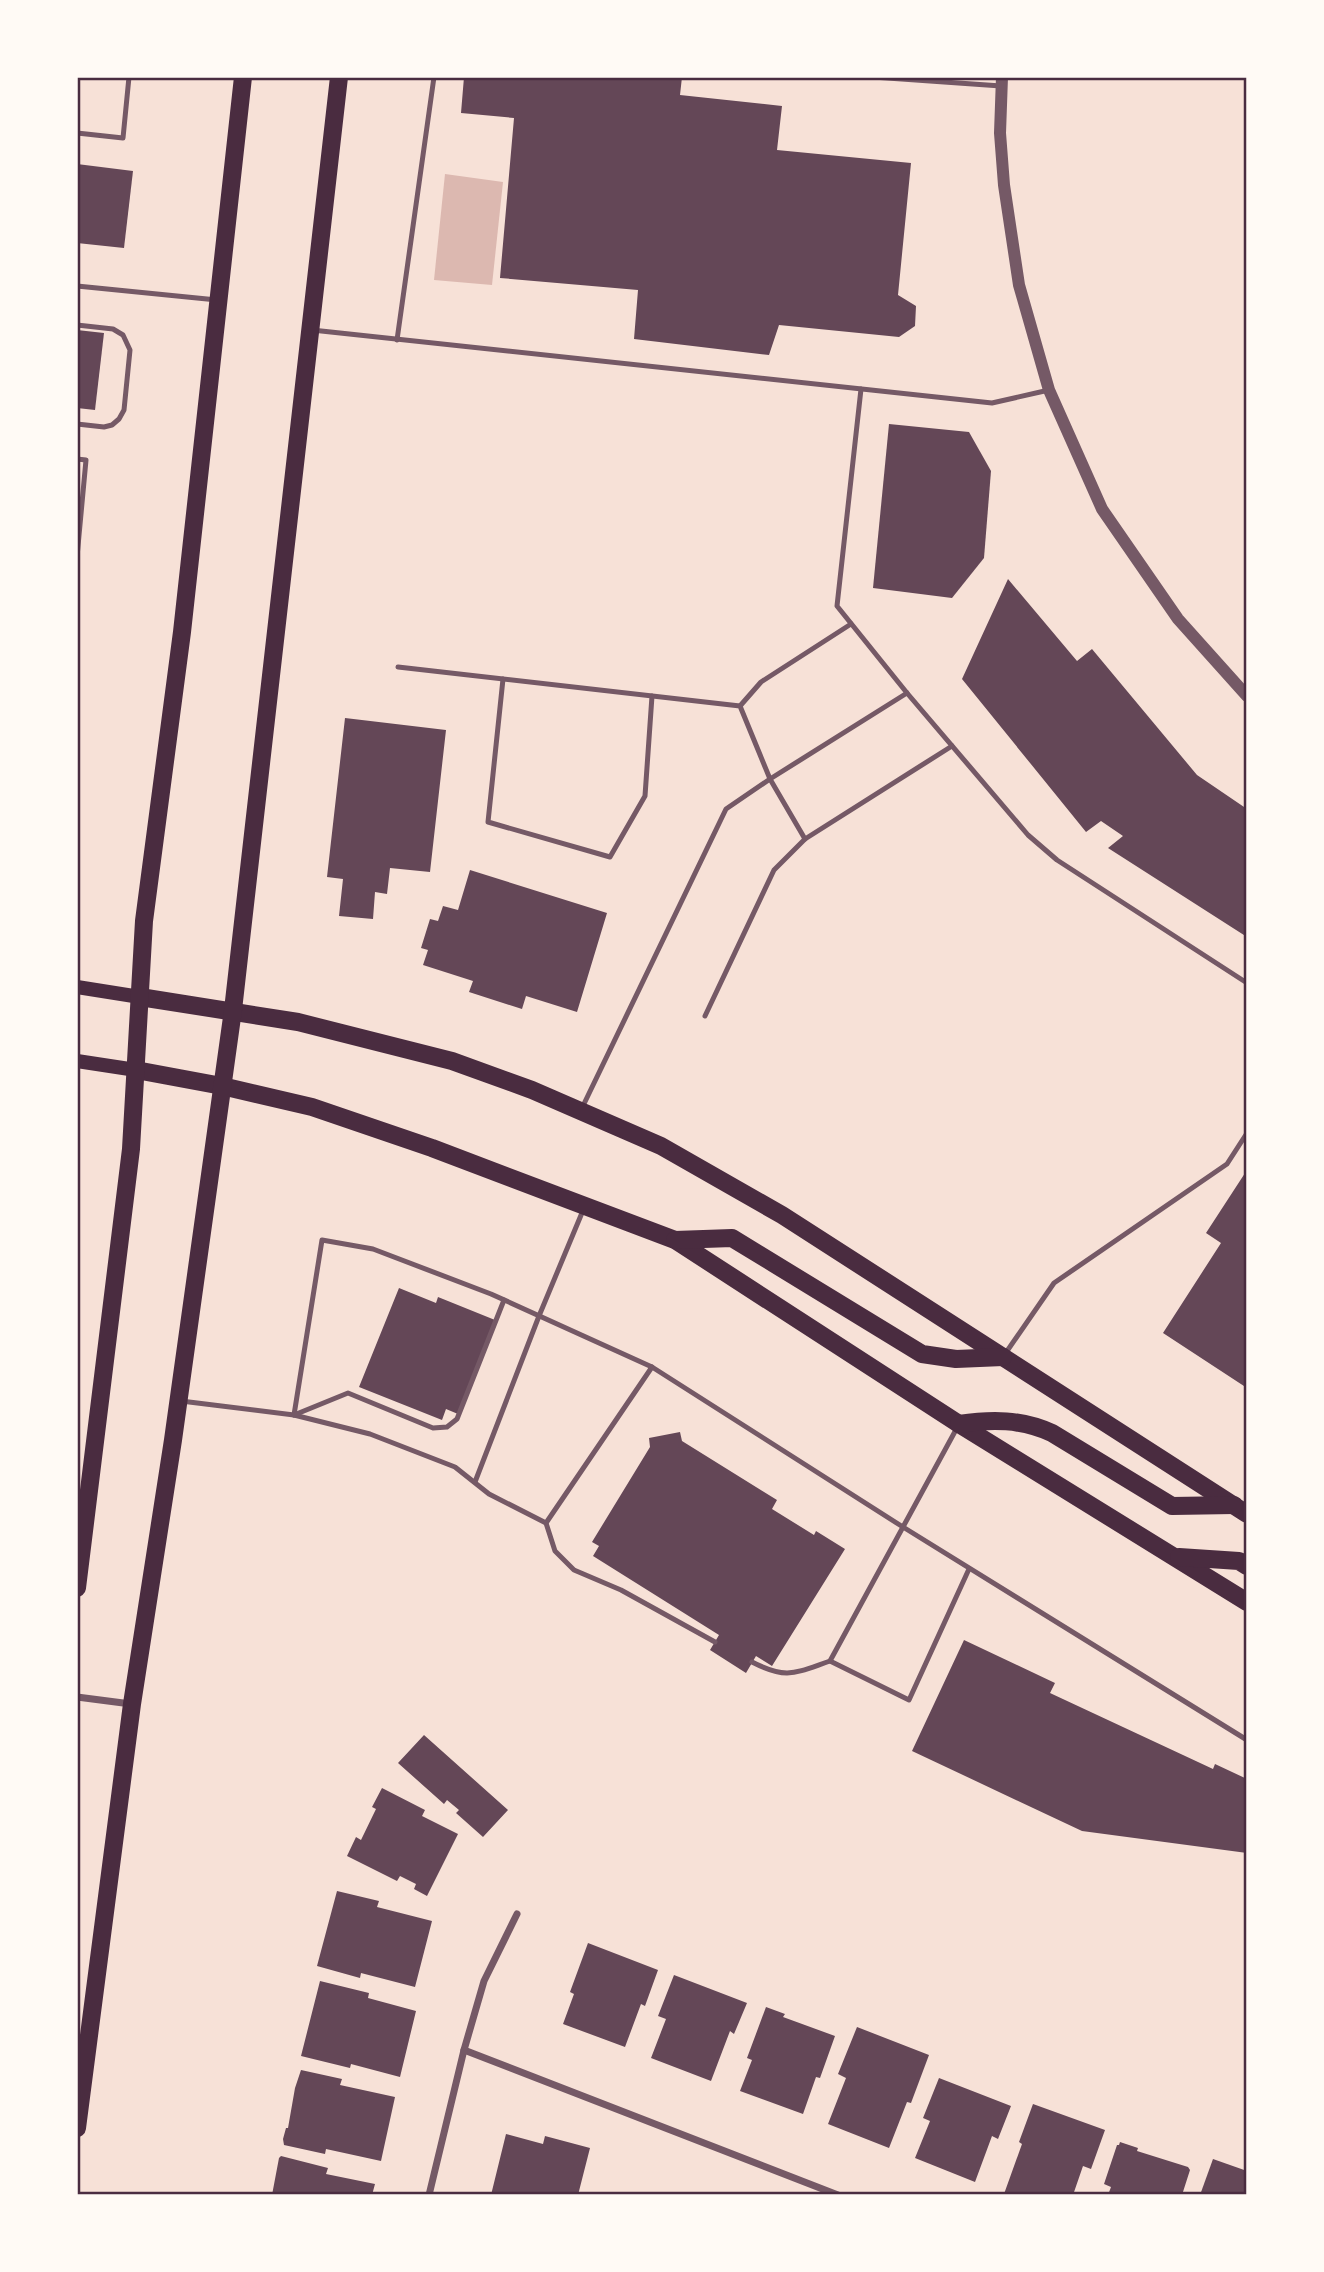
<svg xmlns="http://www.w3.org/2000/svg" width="1324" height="2272" font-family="Figtree,sans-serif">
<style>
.water{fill:#dcb8b0}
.building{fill:#644757}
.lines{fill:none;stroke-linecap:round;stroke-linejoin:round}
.service{stroke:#755966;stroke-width:5}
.minor{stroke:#755966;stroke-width:7}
.tertiary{stroke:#755966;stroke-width:12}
.secondary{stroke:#4a2c40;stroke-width:14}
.primary{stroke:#4a2c40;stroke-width:18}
.neatline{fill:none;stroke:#4a2c40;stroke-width:2.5}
</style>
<rect width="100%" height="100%" fill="#f7e1d7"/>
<path class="water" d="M 445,174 L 503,182 L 492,285 L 434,280 Z"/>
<g class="building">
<path d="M 464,77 L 682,77 L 680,95 L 782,106 L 777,150 L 911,163 L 898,295 L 916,306 L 915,326 L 899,337 L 779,325 L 769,355 L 634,339 L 638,290 L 500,278 L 514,118 L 461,113 Z"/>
<path d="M 77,164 L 133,171 L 124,248 L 77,243 Z"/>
<path d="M 77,330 L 104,333 L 95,410 L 77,408 Z"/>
<path d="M 889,424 L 969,432 L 991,471 L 984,558 L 952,598 L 873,588 Z"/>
<path d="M 1008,579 L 1077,661 L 1092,649 L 1197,775 L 1247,809 L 1247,937 L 1108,848 L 1123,836 L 1101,821 L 1086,832 L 962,679 Z"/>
<path d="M 345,718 L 446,730 L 430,872 L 390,868 L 387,894 L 375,892 L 373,919 L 339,916 L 343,879 L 327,877 Z"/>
<path d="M 470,870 L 607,913 L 577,1012 L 526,996 L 522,1009 L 469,992 L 473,981 L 423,965 L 428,950 L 421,948 L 430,919 L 438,921 L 443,906 L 458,910 Z"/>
<path d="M 1247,1170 L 1247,1388 L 1163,1333 L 1221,1243 L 1206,1233 Z"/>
<path d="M 399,1288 L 436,1303 L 438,1297 L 495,1320 L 458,1414 L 446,1409 L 442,1420 L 359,1387 Z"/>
<path d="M 680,1432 L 682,1441 L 777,1500 L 772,1509 L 814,1535 L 816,1531 L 845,1549 L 772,1666 L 756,1656 L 746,1673 L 710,1650 L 719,1635 L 593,1556 L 599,1546 L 592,1542 L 650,1447 L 649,1438 Z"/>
<path d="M 964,1640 L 1055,1683 L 1050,1693 L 1213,1769 L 1215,1764 L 1247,1779 L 1247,1853 L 1082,1831 L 912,1751 Z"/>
<path d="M 424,1735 L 508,1810 L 483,1837 L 456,1813 L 459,1810 L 447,1800 L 444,1804 L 398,1763 Z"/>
<path d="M 382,1788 L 425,1810 L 422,1816 L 458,1834 L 427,1896 L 414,1889 L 416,1884 L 400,1876 L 397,1881 L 347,1856 L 356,1837 L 361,1840 L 376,1809 L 372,1807 Z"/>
<path d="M 337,1891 L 379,1901 L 377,1907 L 432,1921 L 415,1987 L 361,1973 L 360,1978 L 317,1966 Z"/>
<path d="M 588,1943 L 658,1970 L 645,2006 L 641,2004 L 625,2047 L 563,2024 L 574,1994 L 570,1992 Z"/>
<path d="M 674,1975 L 747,2003 L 734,2034 L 730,2031 L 711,2081 L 651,2058 L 666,2019 L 658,2016 Z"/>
<path d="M 320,1981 L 369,1993 L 368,1998 L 416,2011 L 400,2077 L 351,2064 L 350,2068 L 301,2056 Z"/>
<path d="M 766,2007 L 785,2014 L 783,2017 L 835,2036 L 820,2078 L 816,2077 L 803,2114 L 740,2091 L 752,2060 L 747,2058 Z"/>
<path d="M 857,2027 L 929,2055 L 911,2103 L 907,2102 L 889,2148 L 828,2124 L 846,2078 L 838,2074 Z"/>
<path d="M 301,2070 L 342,2079 L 340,2085 L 395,2097 L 381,2161 L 326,2149 L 325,2154 L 284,2145 L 283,2139 L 286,2128 L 288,2128 L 295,2088 Z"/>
<path d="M 939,2078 L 1011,2106 L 998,2139 L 992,2136 L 975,2182 L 915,2158 L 930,2121 L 923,2118 Z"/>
<path d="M 1033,2104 L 1105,2130 L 1091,2169 L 1083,2166 L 1073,2195 L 1004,2194 L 1022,2144 L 1019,2142 Z"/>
<path d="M 506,2134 L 543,2144 L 545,2136 L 590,2148 L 578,2195 L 491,2195 Z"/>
<path d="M 1120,2142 L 1138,2148 L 1137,2151 L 1188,2167 L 1190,2170 L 1182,2195 L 1108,2195 L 1111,2187 L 1104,2184 L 1117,2145 L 1119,2145 Z"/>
<path d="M 281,2156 L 328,2168 L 326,2174 L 375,2184 L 372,2195 L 272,2195 L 279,2158 Z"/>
<path d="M 1213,2159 L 1247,2171 L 1247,2195 L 1200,2195 Z"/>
</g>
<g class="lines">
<g class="service">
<path d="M 873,77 L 1001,86"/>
<path d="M 77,133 L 123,138 L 129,77"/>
<path d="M 77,286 L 217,300"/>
<path d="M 77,325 L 113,329 L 123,335 L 130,350 L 124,410 L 119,419 L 112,425 L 104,427 L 77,424"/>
<path d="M 312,330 L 992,403 L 1049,390"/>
<path d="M 397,340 L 434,77"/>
<path d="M 861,389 L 837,606 L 907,693 L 1028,835 L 1057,860 L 1247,983"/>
<path d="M 77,459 L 86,460 L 77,557"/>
<path d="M 398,667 L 740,706 L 770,779 L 805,839 L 952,746"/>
<path d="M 503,679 L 488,822 L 610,857 L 645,796 L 652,696"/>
<path d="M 740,706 L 761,682 L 851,624"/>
<path d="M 705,1016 L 774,870 L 805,839"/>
<path d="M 582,1108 L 726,809 L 770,779 L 907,693"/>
<path d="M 1005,1354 L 1054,1283 L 1227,1164 L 1247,1133"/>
<path d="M 181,1401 L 294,1415 L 370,1434 L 455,1467 L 489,1494 L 546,1523 L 652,1367"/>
<path d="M 294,1415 L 322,1240 L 373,1249 L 491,1294 L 652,1367 L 903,1527 L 1247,1740"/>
<path d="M 294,1415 L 348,1393 L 433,1428 L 447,1427 L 457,1419 L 504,1300"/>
<path d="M 958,1426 L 830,1661 L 909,1700 L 969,1569"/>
<path d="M 475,1482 L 539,1316 L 584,1208"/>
<path d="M 546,1523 L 555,1551 L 574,1570 L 621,1590 L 715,1642"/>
<path d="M 752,1662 C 787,1680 795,1673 830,1661"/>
</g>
<g class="minor">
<path d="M 77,1697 L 131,1704"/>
<path d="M 464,2050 L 838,2195"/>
<path d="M 429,2195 L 464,2050 L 484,1981 L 517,1914"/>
</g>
<path class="tertiary" d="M 1002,77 L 1000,133 L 1004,185 L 1019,285 L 1049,390 L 1102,509 L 1178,619 L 1247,696"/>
<g class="secondary">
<path d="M 77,987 L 140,997"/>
<path d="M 77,1061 L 136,1070"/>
</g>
<g class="primary">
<path d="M 140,997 L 298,1022 L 452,1061 L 532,1090 L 661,1146 L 782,1215 L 1247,1514"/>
<path d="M 136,1070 L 222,1086 L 312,1107 L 432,1148 L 675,1240 L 959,1424 L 1247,1602"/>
<path d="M 675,1240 L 732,1238 L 922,1354 L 956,1359 L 1003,1357"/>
<path d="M 959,1424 C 992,1419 1021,1419 1052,1433 L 1172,1506 L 1234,1505"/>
<path d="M 1179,1557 L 1239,1561 L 1247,1566"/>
<path d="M 77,1588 L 131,1149 L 144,921 L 182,632 L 243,77"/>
<path d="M 77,2128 L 132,1704 L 173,1440 L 233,1010 L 339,77"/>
</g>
</g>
<rect width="1324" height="2272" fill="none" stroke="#fffaf5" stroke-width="158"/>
<rect x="79" y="79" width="1166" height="2114" class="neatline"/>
</svg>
